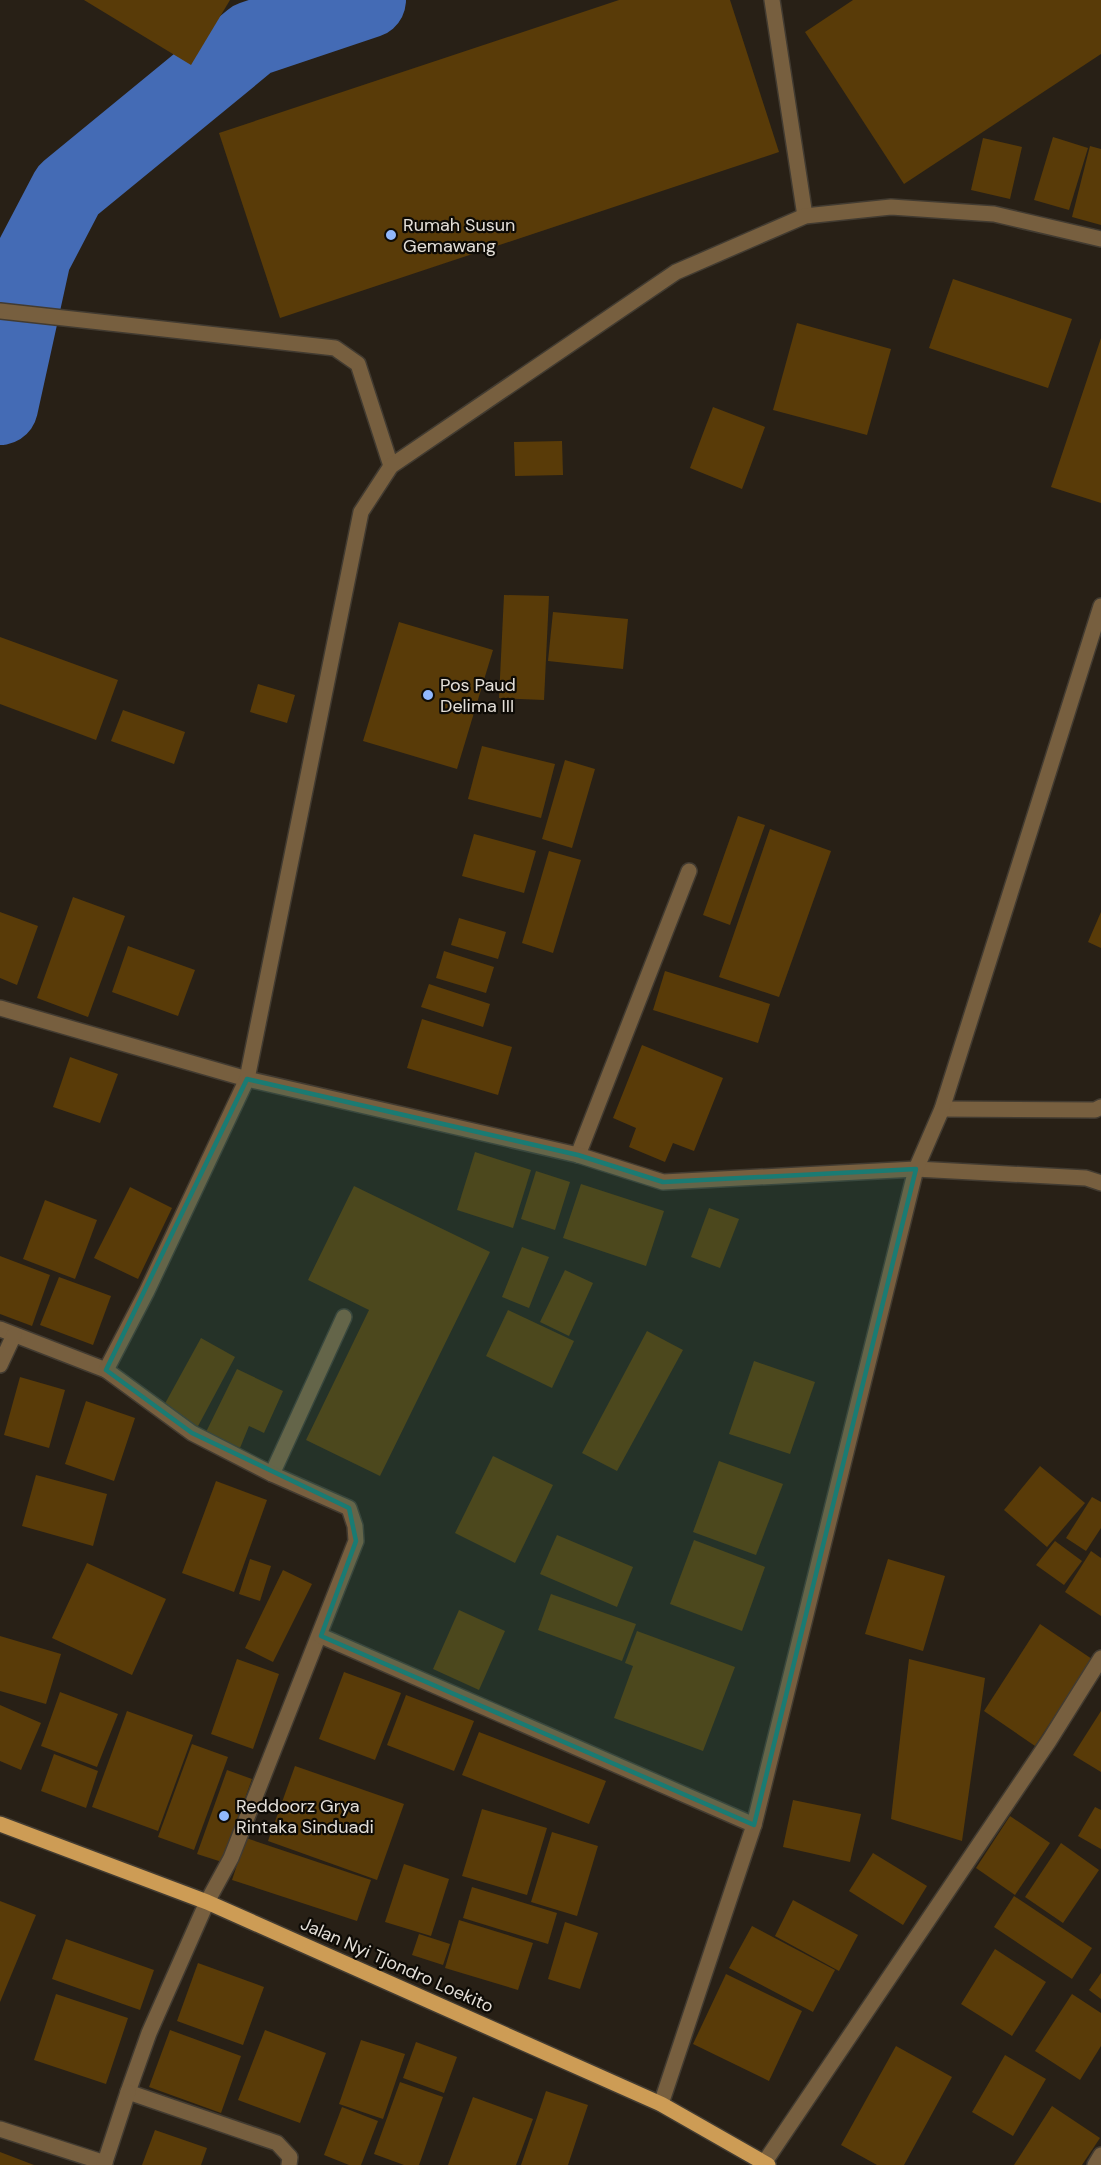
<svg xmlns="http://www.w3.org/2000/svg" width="1101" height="2165" font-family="'DM Sans',sans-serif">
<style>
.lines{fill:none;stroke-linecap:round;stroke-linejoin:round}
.river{stroke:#446bb5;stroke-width:76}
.building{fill:#593b08}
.lane-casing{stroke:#423b31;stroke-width:18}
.street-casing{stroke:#423b31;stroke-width:18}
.primary-casing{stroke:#423b31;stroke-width:18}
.lane{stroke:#775f3f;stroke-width:15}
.street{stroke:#775f3f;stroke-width:15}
.primary{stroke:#cd9c55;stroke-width:15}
.marked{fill:#1a7b73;fill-opacity:0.2;stroke:#1a7b73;stroke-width:4.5;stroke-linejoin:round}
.poi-dot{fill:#91b8fd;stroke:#0e0b06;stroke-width:2}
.labels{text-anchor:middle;stroke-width:4.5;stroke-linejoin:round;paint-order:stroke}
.poi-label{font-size:18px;fill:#e4dfd8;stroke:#0e0b06;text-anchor:start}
.street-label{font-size:18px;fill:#e4dfd8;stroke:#0e0b06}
</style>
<rect width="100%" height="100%" fill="#282016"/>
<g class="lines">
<path class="river" d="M 0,407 L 33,257 L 68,190 L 252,39 L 368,0"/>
</g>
<g class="building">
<path d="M 84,0 L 230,0 L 191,65 Z"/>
<path d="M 619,0 L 730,0 L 779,152 L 280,318 L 219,133 Z"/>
<path d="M 853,0 L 1101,0 L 1101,54 L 904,184 L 805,32 Z"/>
<path d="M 1053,137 L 1088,148 L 1069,210 L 1034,200 Z"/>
<path d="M 983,138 L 1022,147 L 1010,199 L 971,190 Z"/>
<path d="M 1090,146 L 1101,149 L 1101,225 L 1072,217 Z"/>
<path d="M 953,279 L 1072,319 L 1048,388 L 929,348 Z"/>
<path d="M 797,323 L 891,349 L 867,435 L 773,410 Z"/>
<path d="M 1101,338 L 1101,503 L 1051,487 Z"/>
<path d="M 713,407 L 765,427 L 742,489 L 690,468 Z"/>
<path d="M 562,441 L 563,475 L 515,476 L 514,442 Z"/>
<path d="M 504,595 L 549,596 L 544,700 L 499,698 Z"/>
<path d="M 553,612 L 628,619 L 623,669 L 548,661 Z"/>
<path d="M 399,622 L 493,650 L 457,769 L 363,741 Z"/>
<path d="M 0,637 L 118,680 L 96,740 L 0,704 Z"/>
<path d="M 258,684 L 295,695 L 287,723 L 250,712 Z"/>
<path d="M 123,710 L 185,732 L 174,764 L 111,741 Z"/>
<path d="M 482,746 L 555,764 L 541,818 L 468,799 Z"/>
<path d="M 565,760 L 595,769 L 572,848 L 542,839 Z"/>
<path d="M 738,816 L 765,825 L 730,925 L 703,915 Z"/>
<path d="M 770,829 L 831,851 L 779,997 L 719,977 Z"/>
<path d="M 474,834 L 536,851 L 524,893 L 462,876 Z"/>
<path d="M 549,851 L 581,860 L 553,953 L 522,943 Z"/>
<path d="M 73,897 L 125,916 L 88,1017 L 37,998 Z"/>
<path d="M 0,912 L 38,926 L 17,985 L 0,978 Z"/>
<path d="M 1101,912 L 1101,948 L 1088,942 Z"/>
<path d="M 459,918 L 506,932 L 498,959 L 451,945 Z"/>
<path d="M 128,946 L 195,970 L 178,1016 L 112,992 Z"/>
<path d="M 444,951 L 494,967 L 486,993 L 436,978 Z"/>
<path d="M 665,971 L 770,1004 L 758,1043 L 653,1010 Z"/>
<path d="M 429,984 L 490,1004 L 483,1027 L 421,1007 Z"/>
<path d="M 422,1019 L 512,1047 L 498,1095 L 407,1068 Z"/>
<path d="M 642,1045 L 723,1078 L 694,1151 L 673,1143 L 665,1162 L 629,1147 L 636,1128 L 613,1118 Z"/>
<path d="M 70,1057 L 118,1074 L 100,1123 L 53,1107 Z"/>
<path d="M 475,1152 L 531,1170 L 513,1228 L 457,1210 Z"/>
<path d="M 536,1171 L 570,1182 L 555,1230 L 521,1219 Z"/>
<path d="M 581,1184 L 664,1211 L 646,1266 L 563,1238 Z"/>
<path d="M 354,1186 L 490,1252 L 380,1476 L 306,1440 L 369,1310 L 308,1280 Z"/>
<path d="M 130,1187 L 172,1208 L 138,1279 L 94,1258 Z"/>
<path d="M 45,1200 L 97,1220 L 75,1279 L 23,1259 Z"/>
<path d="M 709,1208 L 739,1219 L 720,1268 L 691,1257 Z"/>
<path d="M 522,1247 L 549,1257 L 529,1308 L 502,1297 Z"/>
<path d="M 0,1256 L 50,1275 L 32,1326 L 0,1314 Z"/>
<path d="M 565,1270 L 593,1283 L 569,1336 L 540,1322 Z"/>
<path d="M 59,1277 L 111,1296 L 93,1345 L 40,1325 Z"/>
<path d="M 508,1310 L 574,1341 L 552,1388 L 486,1356 Z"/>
<path d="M 647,1331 L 683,1350 L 617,1471 L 582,1453 Z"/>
<path d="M 201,1338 L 235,1357 L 197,1428 L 162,1409 Z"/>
<path d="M 754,1361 L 815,1382 L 790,1454 L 729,1434 Z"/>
<path d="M 237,1369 L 283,1391 L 264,1433 L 249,1426 L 240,1448 L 206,1432 Z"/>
<path d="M 20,1377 L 65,1390 L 49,1448 L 4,1435 Z"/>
<path d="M 86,1401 L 135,1418 L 114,1481 L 65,1464 Z"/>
<path d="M 493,1456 L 553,1485 L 515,1563 L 455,1533 Z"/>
<path d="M 719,1461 L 783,1484 L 756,1555 L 693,1532 Z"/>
<path d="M 1040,1466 L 1085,1503 L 1047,1547 L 1004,1510 Z"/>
<path d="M 36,1475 L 107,1494 L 93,1546 L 22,1526 Z"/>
<path d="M 216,1481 L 267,1500 L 234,1592 L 182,1573 Z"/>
<path d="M 1092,1497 L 1101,1502 L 1101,1528 L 1086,1551 L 1066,1538 Z"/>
<path d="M 557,1535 L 633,1567 L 617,1607 L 540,1574 Z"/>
<path d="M 694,1540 L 765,1567 L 742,1631 L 670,1604 Z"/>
<path d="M 1055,1541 L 1082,1561 L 1064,1585 L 1036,1565 Z"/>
<path d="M 1091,1551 L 1101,1558 L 1101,1616 L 1065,1592 Z"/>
<path d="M 250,1559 L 271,1566 L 260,1601 L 239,1594 Z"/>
<path d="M 888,1559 L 945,1576 L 923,1651 L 865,1634 Z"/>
<path d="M 87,1563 L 166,1599 L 132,1675 L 52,1638 Z"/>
<path d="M 283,1570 L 312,1584 L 273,1662 L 245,1648 Z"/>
<path d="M 551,1594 L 636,1624 L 622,1661 L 538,1630 Z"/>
<path d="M 459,1610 L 505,1631 L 479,1690 L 433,1669 Z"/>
<path d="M 1040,1624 L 1092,1659 L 1035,1746 L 984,1711 Z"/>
<path d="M 637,1631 L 735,1667 L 703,1751 L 614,1718 L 633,1666 L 625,1663 Z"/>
<path d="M 0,1636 L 61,1654 L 46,1704 L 0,1691 Z"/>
<path d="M 237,1659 L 279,1674 L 253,1749 L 211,1734 Z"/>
<path d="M 909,1659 L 985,1678 L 962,1841 L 891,1819 Z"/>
<path d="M 344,1672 L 401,1693 L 375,1760 L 319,1739 Z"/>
<path d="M 60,1692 L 118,1714 L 97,1767 L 41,1746 Z"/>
<path d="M 406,1695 L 474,1721 L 454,1771 L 387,1745 Z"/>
<path d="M 0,1705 L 41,1723 L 21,1770 L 0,1761 Z"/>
<path d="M 127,1711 L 193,1735 L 158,1831 L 92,1807 Z"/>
<path d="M 1101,1711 L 1101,1772 L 1073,1755 Z"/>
<path d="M 479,1732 L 606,1781 L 589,1824 L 462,1775 Z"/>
<path d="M 192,1744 L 228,1757 L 194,1850 L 158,1837 Z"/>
<path d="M 54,1754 L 98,1771 L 86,1808 L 41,1791 Z"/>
<path d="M 295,1766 L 404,1804 L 377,1880 L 268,1841 Z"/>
<path d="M 227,1770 L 252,1779 L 222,1862 L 197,1854 Z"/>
<path d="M 793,1800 L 861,1814 L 850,1862 L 783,1847 Z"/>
<path d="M 1095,1807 L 1101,1810 L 1101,1849 L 1078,1836 Z"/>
<path d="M 482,1809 L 547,1828 L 527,1895 L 462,1876 Z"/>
<path d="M 1010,1816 L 1050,1843 L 1015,1895 L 976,1868 Z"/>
<path d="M 552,1832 L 598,1846 L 577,1916 L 531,1902 Z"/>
<path d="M 246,1838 L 371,1880 L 357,1921 L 232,1880 Z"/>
<path d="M 1061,1843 L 1099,1870 L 1063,1923 L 1025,1897 Z"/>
<path d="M 873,1853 L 927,1886 L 903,1925 L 849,1891 Z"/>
<path d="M 404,1864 L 449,1879 L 431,1936 L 385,1922 Z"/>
<path d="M 472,1887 L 557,1913 L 548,1944 L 463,1918 Z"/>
<path d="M 1014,1896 L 1092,1948 L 1072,1979 L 994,1927 Z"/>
<path d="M 793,1900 L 858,1935 L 839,1971 L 775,1936 Z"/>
<path d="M 0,1901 L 36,1915 L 0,2002 Z"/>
<path d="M 459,1920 L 533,1943 L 518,1990 L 445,1968 Z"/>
<path d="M 565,1922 L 598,1933 L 580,1989 L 548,1979 Z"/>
<path d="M 752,1926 L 835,1970 L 813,2012 L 729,1968 Z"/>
<path d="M 419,1934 L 450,1944 L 443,1965 L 412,1955 Z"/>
<path d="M 66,1939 L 154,1970 L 140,2010 L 52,1979 Z"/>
<path d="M 995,1949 L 1046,1982 L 1012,2036 L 961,2004 Z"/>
<path d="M 198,1963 L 264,1987 L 243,2045 L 177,2021 Z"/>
<path d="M 1101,1973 L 1101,1999 L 1089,1990 Z"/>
<path d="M 726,1974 L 802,2011 L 769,2081 L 693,2044 Z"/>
<path d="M 56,1994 L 128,2018 L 106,2084 L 34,2060 Z"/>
<path d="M 1072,1994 L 1101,2013 L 1101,2046 L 1080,2080 L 1035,2051 Z"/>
<path d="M 170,2030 L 241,2056 L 221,2113 L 149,2087 Z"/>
<path d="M 265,2030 L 326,2053 L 300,2123 L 238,2100 Z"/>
<path d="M 361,2040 L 405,2054 L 383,2119 L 339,2104 Z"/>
<path d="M 416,2042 L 457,2057 L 444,2093 L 403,2078 Z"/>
<path d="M 896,2046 L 952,2077 L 904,2165 L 877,2165 L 841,2145 Z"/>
<path d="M 1005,2055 L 1046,2079 L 1013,2136 L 972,2112 Z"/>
<path d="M 400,2082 L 443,2097 L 419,2165 L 404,2165 L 374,2154 Z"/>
<path d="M 546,2091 L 588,2105 L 568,2165 L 521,2165 Z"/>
<path d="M 473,2097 L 533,2119 L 516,2165 L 448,2165 Z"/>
<path d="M 1052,2106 L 1100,2138 L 1082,2165 L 1014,2165 Z"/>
<path d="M 342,2107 L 378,2121 L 361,2165 L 349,2165 L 324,2155 Z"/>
<path d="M 155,2130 L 207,2148 L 201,2165 L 142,2165 Z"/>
<path d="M 0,2152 L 34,2165 L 0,2165 Z"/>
</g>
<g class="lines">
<g class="lane-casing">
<g id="lane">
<path d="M 578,1155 L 689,871"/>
<path d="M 272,1474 L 344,1317"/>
</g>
</g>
<g class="street-casing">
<g id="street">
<path d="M 772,0 L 805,216"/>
<path d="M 0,311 L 335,348 L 358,364 L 391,466"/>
<path d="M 0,1008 L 247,1079 L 578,1155 L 663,1182 L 916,1169 L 1086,1178 L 1101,1183"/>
<path d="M 942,1109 L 1095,1110 L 1101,1107"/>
<path d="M 0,1329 L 106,1370 L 192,1433 L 272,1474 L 349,1508 L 355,1526 L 356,1541 L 231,1858 L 207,1902 L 149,2033 L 128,2092 L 277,2143 L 290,2157 L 289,2165"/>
<path d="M 0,1365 L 14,1335"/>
<path d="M 106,1370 L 147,1291 L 247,1079 L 361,512 L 391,466 L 676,272 L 805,216 L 891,207 L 994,214 L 1101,239"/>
<path d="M 321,1636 L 754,1825"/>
<path d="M 661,2104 L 754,1825 L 916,1169 L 942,1109 L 1101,606"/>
<path d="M 0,2129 L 105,2163"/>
<path d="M 764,2163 L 1049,1741 L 1101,1658"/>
<path d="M 104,2165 L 128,2092"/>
<path d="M 1095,2165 L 1101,2155"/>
</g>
</g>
<g class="primary-casing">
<path id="primary" d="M 0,1824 L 207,1902 L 661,2104 L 768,2165"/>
</g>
<use href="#lane" class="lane"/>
<use href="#street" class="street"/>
<use href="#primary" class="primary"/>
</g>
<path class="marked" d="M 247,1079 L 578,1155 L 663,1182 L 916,1169 L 754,1825 L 321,1636 L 356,1541 L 349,1508 L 192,1433 L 106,1370 Z"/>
<g class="poi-dot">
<circle cx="391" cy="235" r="6"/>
<circle cx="428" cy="695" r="6"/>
<circle cx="224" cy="1816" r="6"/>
</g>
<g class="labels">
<g class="poi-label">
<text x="403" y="231">Rumah Susun<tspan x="403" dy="21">Gemawang</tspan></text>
<text x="440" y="691">Pos Paud<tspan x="440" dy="21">Delima III</tspan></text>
<text x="236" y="1812">Reddoorz Grya<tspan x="236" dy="21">Rintaka Sinduadi</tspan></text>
</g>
<g class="street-label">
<text transform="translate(397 1965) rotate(24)" y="6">Jalan Nyi Tjondro Loekito</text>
</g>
</g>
</svg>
